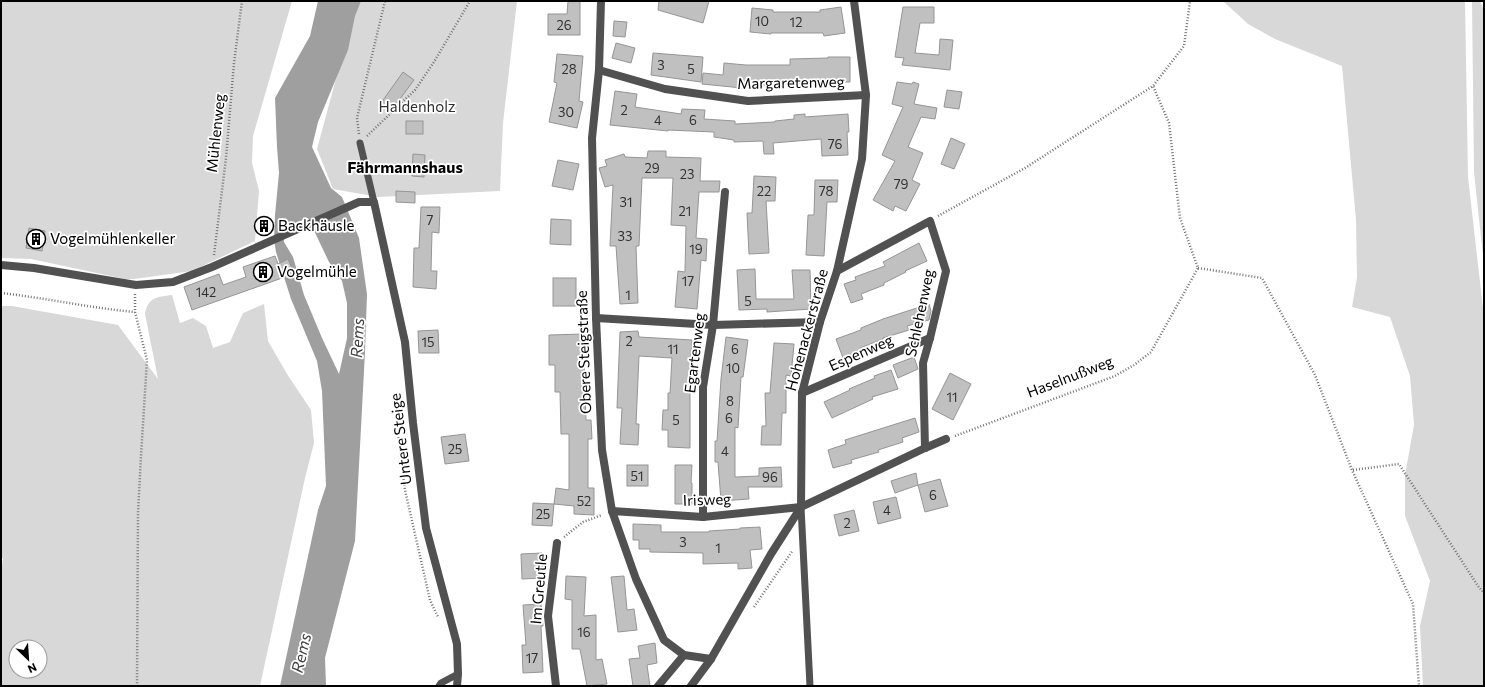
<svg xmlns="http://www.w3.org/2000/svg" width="1485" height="687" font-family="Commissioner,sans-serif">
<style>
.green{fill:#d8d8d8;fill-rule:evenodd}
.water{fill:#9f9f9f;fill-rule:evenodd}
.building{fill:#c0c0c0;stroke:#959595}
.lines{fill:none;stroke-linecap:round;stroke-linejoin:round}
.path{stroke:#737373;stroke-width:2.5;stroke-dasharray:1 2;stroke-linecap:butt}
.service{stroke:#515151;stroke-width:7}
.minor{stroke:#515151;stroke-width:8}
.labels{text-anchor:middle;stroke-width:3.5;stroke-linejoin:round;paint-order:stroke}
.number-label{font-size:13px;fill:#303030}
.street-label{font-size:15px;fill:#000;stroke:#fff}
.park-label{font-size:15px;fill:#2f2f2f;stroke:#fff}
.poi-label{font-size:15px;fill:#000;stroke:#fff;text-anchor:start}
.neighbourhood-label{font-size:16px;font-weight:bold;fill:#000;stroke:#fff}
.water-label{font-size:16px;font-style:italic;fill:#404040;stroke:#fff}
</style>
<rect width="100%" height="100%" fill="#fff"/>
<g class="green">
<path d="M 1,1 L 292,1 L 253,136 L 252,163 L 259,191 L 255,241 L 192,271 L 134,279 L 125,279 L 31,259 L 1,258 Z"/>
<path d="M 357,1 L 517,1 L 503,123 L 500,191 L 378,197 L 333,189 L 317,149 Z"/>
<path d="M 1223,1 L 1465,1 L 1468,177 L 1484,317 L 1484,686 L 1423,686 L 1420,626 L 1430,581 L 1405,516 L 1405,475 L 1414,425 L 1410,376 L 1390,317 L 1352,307 L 1357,277 L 1356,220 L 1342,66 L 1275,39 L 1248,24 Z"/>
<path d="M 1472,1 L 1480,1 L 1484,10 L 1484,265 L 1474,172 Z"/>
<path d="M 172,295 L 180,323 L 193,318 L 206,326 L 213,348 L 230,342 L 243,313 L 264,304 L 268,341 L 287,374 L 311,410 L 314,443 L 305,478 L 260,686 L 1,686 L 1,574 L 3,558 L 1,558 L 1,306 L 12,306 L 118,325 L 158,379 L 145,314 C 148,297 157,297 172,295 ZM 16,647 L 40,647 L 40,671 L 16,671 Z"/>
</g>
<path class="water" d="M 318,1 L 361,1 L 355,16 L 348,50 L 318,122 L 312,147 L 331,188 L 342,197 L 359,238 L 367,294 L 365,352 L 355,541 L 325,658 L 326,686 L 280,686 L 318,510 L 326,486 L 322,391 L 317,361 L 291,299 L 276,252 L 274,240 L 275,215 L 279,173 L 277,147 L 275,98 L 310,36 ZM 308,218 L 329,262 L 342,281 L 347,303 L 347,338 L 339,374 L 322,338 L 304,295 L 293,257 L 284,242 L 283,228 Z"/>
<g class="building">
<path d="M 568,1 L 580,1 L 580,35 L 548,35 L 548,14 L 567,14 Z"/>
<path d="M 659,1 L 709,1 L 703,23 L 658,10 Z"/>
<path d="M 841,7 L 845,33 L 824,36 L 823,33 L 771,33 L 771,34 L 750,32 L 752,8 L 773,10 L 773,12 L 820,12 L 820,10 Z"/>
<path d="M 903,7 L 934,7 L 934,23 L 920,23 L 915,53 L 939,55 L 940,39 L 953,40 L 950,70 L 902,65 L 904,58 L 895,57 Z"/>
<path d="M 614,21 L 627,22 L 625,37 L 613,36 Z"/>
<path d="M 616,43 L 635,48 L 631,63 L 612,58 Z"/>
<path d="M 653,53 L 703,57 L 701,82 L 651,75 Z"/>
<path d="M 557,54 L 583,56 L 579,101 L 583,102 L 577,128 L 549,122 L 557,83 L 554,82 Z"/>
<path d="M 828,57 L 850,57 L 850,82 L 811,82 L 811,83 L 778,84 L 778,85 L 742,85 L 742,88 L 702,84 L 703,73 L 723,75 L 724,63 L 746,65 L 790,65 L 790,59 L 828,58 Z"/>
<path d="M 403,72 L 414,80 L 391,111 L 381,103 Z"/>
<path d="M 897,82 L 912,84 L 913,82 L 919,84 L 914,104 L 937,108 L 935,119 L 921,117 L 908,147 L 923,153 L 912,180 L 920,184 L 906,211 L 895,206 L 893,211 L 873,200 L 895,161 L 882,155 L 903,107 L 892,104 Z"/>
<path d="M 947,90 L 962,92 L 959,109 L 944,107 Z"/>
<path d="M 615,91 L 637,94 L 635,107 L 681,114 L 682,109 L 705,110 L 704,119 L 735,121 L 735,124 L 775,122 L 775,121 L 794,119 L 794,115 L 805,114 L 805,117 L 848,114 L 849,132 L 847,132 L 848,155 L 822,156 L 821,139 L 773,143 L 774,154 L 764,154 L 763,141 L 734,142 L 734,140 L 714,137 L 714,132 L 668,130 L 668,131 L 610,125 Z"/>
<rect x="406" y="121" width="17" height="13"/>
<path d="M 951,138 L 965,144 L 954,169 L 941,164 Z"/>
<path d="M 648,151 L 666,151 L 666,157 L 701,158 L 700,181 L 720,181 L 719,192 L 699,192 L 696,238 L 707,239 L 706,261 L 701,260 L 697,309 L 675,307 L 678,271 L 685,272 L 686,226 L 671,225 L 673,178 L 642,178 L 639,246 L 636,246 L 638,303 L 620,304 L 616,246 L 610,246 L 613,185 L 605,187 L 599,168 L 607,166 L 605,160 L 624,154 L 625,157 L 647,158 Z"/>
<path d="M 413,154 L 425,155 L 424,177 L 412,176 Z"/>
<path d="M 558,160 L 579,164 L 573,190 L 552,186 Z"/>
<path d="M 754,176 L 776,177 L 775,201 L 766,201 L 769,253 L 749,254 L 747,213 L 752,213 Z"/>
<path d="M 815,180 L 838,180 L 837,202 L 827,202 L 824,256 L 806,255 L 808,215 L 814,215 Z"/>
<path d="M 396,191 L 415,192 L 415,203 L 396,202 Z"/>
<path d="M 421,207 L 440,207 L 439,233 L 432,232 L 431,271 L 437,271 L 436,289 L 413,287 L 414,248 L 419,248 Z"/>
<path d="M 551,219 L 571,220 L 571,245 L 550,244 Z"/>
<path d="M 29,228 L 45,231 L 42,251 L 26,248 Z"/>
<path d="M 919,243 L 927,261 L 905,271 L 906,272 L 884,283 L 884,285 L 861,294 L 863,299 L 851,303 L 844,284 L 856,280 L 855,277 L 885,266 L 883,262 Z"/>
<path d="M 275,256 L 278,264 L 288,259 L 295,275 L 286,279 L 285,277 L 192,310 L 184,287 L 219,274 L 223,285 L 246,277 L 243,267 Z"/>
<path d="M 755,269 L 756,299 L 794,299 L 792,270 L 810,270 L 811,309 L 767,312 L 767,309 L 739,310 L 737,270 Z"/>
<rect x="553" y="278" width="23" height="28"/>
<path d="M 929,304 L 931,311 L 929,320 L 907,326 L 909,330 L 883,338 L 883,339 L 860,348 L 861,351 L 843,358 L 836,339 L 861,330 L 861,328 L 883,319 Z"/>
<path d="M 438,330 L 439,353 L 419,353 L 418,331 Z"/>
<path d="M 638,331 L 639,337 L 692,340 L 688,393 L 690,393 L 690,448 L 668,447 L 668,430 L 662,430 L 663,410 L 668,410 L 668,393 L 670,393 L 672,358 L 639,356 L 636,424 L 639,424 L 638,445 L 620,444 L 622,408 L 617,408 L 620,332 Z"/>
<path d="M 583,334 L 586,420 L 591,420 L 592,439 L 588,439 L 588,488 L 594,488 L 594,515 L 574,514 L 574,506 L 554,504 L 556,488 L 569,490 L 569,434 L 561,434 L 560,392 L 555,392 L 555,365 L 549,365 L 549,335 Z"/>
<path d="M 726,337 L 748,340 L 743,377 L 741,377 L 738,428 L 735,427 L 735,477 L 759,476 L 759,468 L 781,467 L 782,487 L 748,487 L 749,499 L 721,501 L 718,462 L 715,462 L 715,441 L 717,441 L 721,379 Z"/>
<path d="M 774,343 L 794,344 L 791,376 L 786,375 L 786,413 L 782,413 L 781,445 L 761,445 L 762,426 L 766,426 L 765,393 L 770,393 Z"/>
<path d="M 914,357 L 918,369 L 898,378 L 893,365 Z"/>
<path d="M 891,370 L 898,389 L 872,397 L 873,399 L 832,418 L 824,402 L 850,390 L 849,389 L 875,378 L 874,376 Z"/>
<path d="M 950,373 L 971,384 L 953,420 L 932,409 Z"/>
<path d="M 915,418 L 919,432 L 902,438 L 903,442 L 878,450 L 879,452 L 851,460 L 852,463 L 833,468 L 828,450 L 846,444 L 845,440 Z"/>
<path d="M 465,434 L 469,461 L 445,464 L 441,437 Z"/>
<rect x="627" y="465" width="21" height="21"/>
<path d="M 675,465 L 692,465 L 691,483 L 692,483 L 692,504 L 675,504 Z"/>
<path d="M 916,473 L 918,485 L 895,493 L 891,481 Z"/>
<path d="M 940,479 L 948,506 L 925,512 L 918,485 Z"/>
<path d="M 896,497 L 901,518 L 878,524 L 873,502 Z"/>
<path d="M 533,503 L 554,504 L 552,526 L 532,525 Z"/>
<path d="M 854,510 L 859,531 L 839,536 L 834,515 Z"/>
<path d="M 633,524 L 661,525 L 661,532 L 709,532 L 709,531 L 740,529 L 740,528 L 760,527 L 762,549 L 750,550 L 752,568 L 738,569 L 738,563 L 703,564 L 703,553 L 650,552 L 650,549 L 639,549 L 639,540 L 633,540 Z"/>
<path d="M 542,553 L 543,578 L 522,579 L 521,554 Z"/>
<path d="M 566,576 L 586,577 L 584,616 L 596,615 L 596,660 L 602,659 L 607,684 L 587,686 L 580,649 L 572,649 L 572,600 L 565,599 Z"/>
<path d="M 624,576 L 627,610 L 634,609 L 637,630 L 618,632 L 611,577 Z"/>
<path d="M 541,604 L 543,626 L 541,626 L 543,672 L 523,673 L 522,645 L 526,645 L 523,605 Z"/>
<path d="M 655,643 L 657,663 L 647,665 L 650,686 L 633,686 L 629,659 L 640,658 L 638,646 Z"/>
</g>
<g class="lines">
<g class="path">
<path d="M 359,134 L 357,118 L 385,1"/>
<path d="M 367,136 L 415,90 L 434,62 L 470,1"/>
<path d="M 938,216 L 1025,168 L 1153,86 L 1184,46 L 1190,1"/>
<path d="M 214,255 L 226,158 L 234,63 L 242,1"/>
<path d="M 1198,268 L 1262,278 L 1315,375 L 1352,470 L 1413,604 L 1419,686"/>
<path d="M 1,293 C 46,298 90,308 135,312"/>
<path d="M 135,294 L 135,312 L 147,360 L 141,456 L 138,513 L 137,686"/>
<path d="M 402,423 L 398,433 L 405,490 L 430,600 L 438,617"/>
<path d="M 955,436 L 1115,376 L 1134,365 L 1151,352 L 1198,268 L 1180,218 L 1169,123 L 1153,86"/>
<path d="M 1353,470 L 1399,464 L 1478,586 L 1484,593"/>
<path d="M 564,537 L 583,522 L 602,515"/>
<path d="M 754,607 L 793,550"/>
</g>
<g class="service">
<path d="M 360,143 L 374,202"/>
<path d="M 801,507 L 810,686"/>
<path d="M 439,686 L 441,683 L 458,674"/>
</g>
<g class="minor">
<path d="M 601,1 L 599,70 L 592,138 L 596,318 L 602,450 L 612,511 L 636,579 L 664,640 L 684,655 L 711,659"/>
<path d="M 599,70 L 665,89 L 748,101 L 866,95"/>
<path d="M 1,265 L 34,268 L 136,285 L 173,282 L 212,267 L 359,202 L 374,202 L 405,342 L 413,423 L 426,528 L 457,644 L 458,674 L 457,686"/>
<path d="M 837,271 L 930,221 L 946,271 L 930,338 L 923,363 L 925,448"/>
<path d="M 596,318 L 713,325 L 820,322"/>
<path d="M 802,393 L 930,338"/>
<path d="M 612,511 L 703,517 L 801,507 L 925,448 L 946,439"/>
<path d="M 703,517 L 703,387 L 713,325 L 725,192"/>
<path d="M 556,686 L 548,616 L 557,543"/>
<path d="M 658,686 L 684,655"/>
<path d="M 691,686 L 711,659 L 771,554 L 801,507 L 802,393 L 820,322 L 837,271 L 862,159 L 866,95 L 854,1"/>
</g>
</g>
<defs>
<g id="building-ring" transform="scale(1)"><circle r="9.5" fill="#fff" stroke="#000" stroke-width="1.5"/><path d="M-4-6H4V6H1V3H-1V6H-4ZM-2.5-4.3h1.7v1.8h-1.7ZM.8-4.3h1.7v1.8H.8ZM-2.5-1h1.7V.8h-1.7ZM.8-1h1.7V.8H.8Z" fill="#000"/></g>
</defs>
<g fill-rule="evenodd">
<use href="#building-ring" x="264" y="226"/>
<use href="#building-ring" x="36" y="239"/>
<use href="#building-ring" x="263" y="272"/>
</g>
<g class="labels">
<g class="number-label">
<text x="762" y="26">10</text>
<text x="796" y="27">12</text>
<text x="564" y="30">26</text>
<text x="661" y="70">3</text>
<text x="569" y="74">28</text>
<text x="691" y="74">5</text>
<text x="624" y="115">2</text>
<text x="566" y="117">30</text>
<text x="658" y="125">4</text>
<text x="693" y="125">6</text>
<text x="835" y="149">76</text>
<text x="652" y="173">29</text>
<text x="687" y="179">23</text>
<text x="901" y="189">79</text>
<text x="764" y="196">22</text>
<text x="826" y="196">78</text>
<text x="626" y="207">31</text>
<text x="685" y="216">21</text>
<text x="430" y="225">7</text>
<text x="625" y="241">33</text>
<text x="696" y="254">19</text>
<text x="688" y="286">17</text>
<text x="206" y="297">142</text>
<text x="628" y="300">1</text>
<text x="748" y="306">5</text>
<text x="629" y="346">2</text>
<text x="428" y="347">15</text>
<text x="673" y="354">11</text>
<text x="735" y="354">6</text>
<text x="733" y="373">10</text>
<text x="952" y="402">11</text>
<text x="730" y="406">8</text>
<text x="729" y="423">6</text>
<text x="676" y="425">5</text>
<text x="455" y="454">25</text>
<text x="725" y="456">4</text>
<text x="637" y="481">51</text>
<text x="770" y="482">96</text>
<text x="933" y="500">6</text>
<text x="584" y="506">52</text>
<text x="887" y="515">4</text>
<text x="543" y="519">25</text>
<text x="847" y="528">2</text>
<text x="683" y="547">3</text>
<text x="718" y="553">1</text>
<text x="584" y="637">16</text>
<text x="532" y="663">17</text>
</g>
<g class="street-label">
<text transform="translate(791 83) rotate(-1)" y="5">Margaretenweg</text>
<text transform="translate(216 133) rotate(-84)" y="5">Mühlenweg</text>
<text transform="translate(920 313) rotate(-78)" y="5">Schlehenweg</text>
<text transform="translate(807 330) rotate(-75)" y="5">Hohenackerstraße</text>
<text transform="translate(584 352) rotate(-92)" y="5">Obere Steigstraße</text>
<text transform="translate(695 353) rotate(-83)" y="5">Egartenweg</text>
<text transform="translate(861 353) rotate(-24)" y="5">Espenweg</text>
<text transform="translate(1070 377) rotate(-21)" y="5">Haselnußweg</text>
<text transform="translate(401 439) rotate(-97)" y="5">Untere Steige</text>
<text transform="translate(707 500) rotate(-2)" y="5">Irisweg</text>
<text transform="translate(539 589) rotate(-85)" y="5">Im Greutle</text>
</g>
<g class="park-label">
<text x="417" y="112">Haldenholz</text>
</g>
<g class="poi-label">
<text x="278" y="231">Backhäusle</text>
<text x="50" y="244">Vogelmühlenkeller</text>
<text x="277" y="277">Vogelmühle</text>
</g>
<g class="neighbourhood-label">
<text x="405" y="173">Fährmannshaus</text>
</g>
<g class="water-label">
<text transform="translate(357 338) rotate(-87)" y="6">Rems</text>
<text transform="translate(301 653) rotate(-77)" y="6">Rems</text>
</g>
</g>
<rect width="1485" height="687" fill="none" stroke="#000000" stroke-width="4"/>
<g transform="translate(28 659) rotate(155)"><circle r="19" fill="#ffffff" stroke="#999999"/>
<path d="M0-3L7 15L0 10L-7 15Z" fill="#000000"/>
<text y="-6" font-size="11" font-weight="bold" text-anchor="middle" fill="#000000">N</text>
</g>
</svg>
